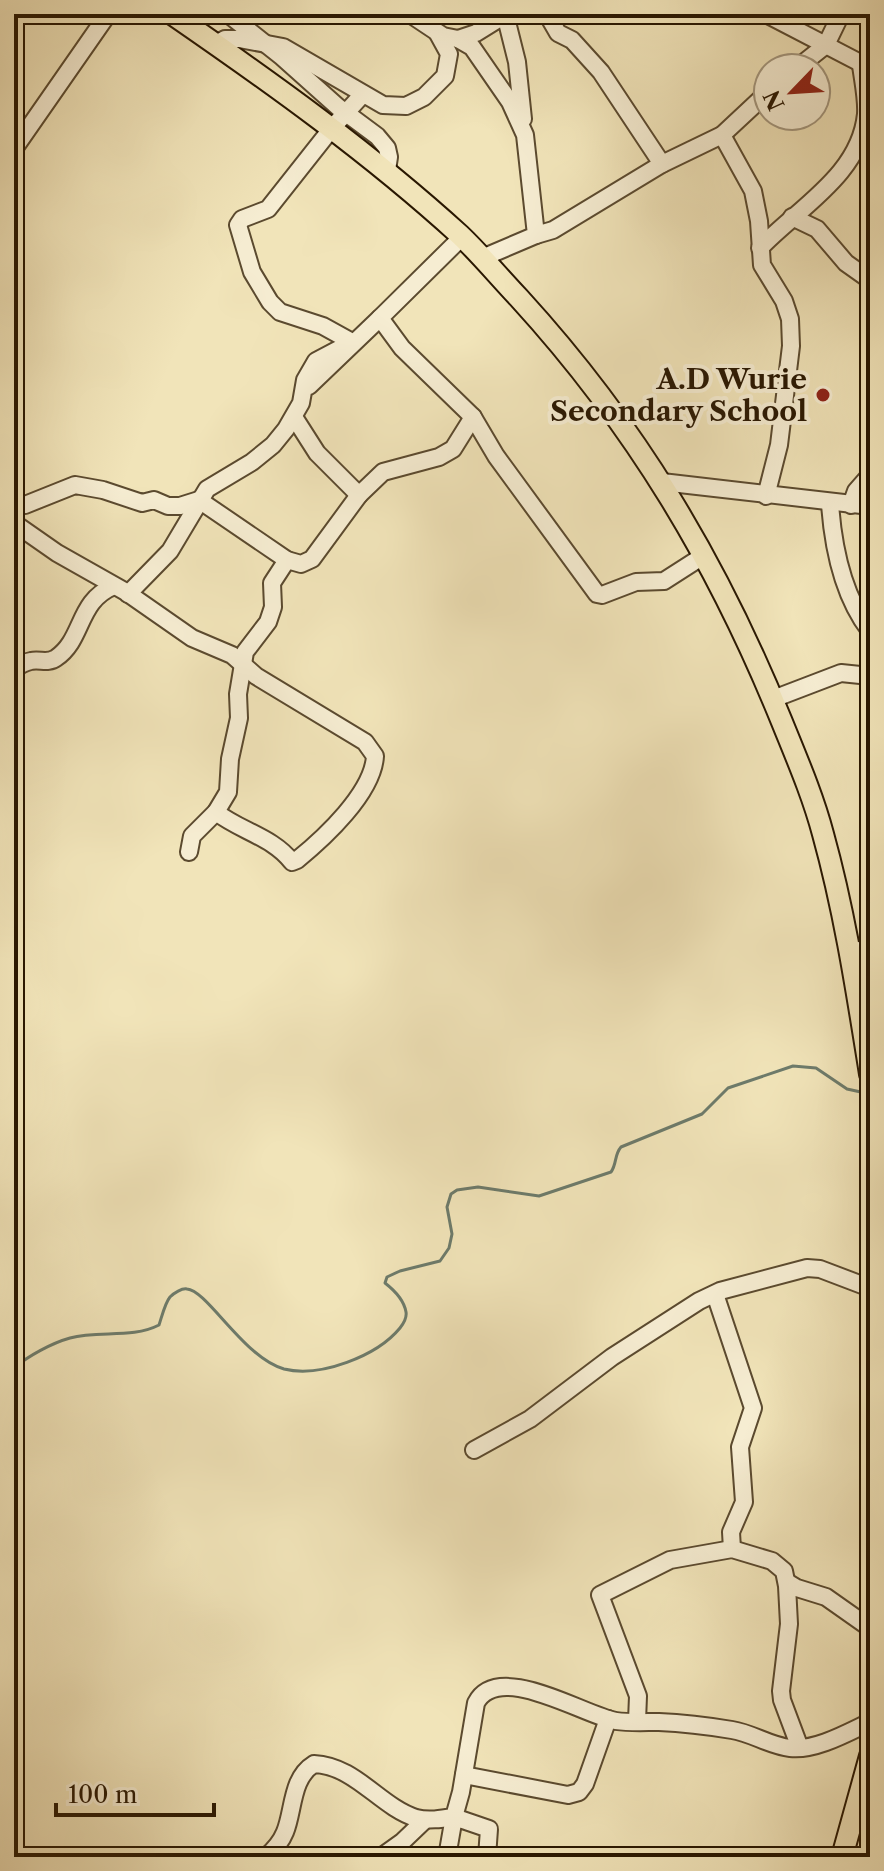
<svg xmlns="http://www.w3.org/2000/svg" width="884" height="1871" font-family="'Libre Caslon Text',serif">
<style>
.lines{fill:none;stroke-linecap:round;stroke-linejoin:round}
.stream{stroke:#6d7b6b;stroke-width:3}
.minor-casing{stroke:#5b4a2f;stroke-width:20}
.major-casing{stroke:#291701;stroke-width:24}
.minor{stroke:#f6edd2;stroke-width:16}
.major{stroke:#f1e4b9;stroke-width:20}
.poi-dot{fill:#8f2418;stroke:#f6edd2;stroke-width:3}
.labels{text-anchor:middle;stroke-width:8;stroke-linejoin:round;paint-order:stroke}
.poi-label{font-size:28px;font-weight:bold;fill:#291701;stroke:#f6edd2;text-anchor:end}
</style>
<rect width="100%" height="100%" fill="#f1e4b9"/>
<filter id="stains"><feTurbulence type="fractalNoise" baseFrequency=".0025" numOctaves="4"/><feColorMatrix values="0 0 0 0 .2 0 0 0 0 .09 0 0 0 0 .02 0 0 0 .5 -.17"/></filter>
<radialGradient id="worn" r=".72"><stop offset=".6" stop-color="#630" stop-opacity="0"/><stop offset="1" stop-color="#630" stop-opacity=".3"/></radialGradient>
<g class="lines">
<path class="stream" d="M 14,1368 C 28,1356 52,1343 70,1338 C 99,1330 132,1339 159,1325 C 162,1316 165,1303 170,1297 C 174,1293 182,1288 187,1289 C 207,1290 244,1358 284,1369 C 320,1378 377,1356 400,1328 C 404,1323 407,1318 406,1312 C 404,1300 394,1290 385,1283 L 387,1277 L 400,1271 L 440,1261 L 449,1248 L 452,1234 L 447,1207 L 451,1194 L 457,1190 L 478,1187 L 539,1196 L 611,1172 C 617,1164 614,1155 621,1147 L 702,1114 L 728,1088 L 793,1066 L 816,1068 L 847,1089 L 870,1094"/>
<g class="minor-casing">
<g id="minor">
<path d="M 228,14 L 282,57 L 338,107 L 377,136 L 387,148 L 389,157 L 387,170"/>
<path d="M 410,14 L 443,36 L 458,39 L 472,47 L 510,102 L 525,135 L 536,235 L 482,258"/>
<path d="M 505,14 L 517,62 L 523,119"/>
<path d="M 547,14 L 558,33 L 572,40 L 601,72 L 662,164"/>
<path d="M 766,14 L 868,67"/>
<path d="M 458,39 L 476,33 L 505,15"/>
<path d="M 216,44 L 225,39 L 239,39 L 283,47 L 383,105 L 406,106 L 424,97 L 445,76 L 449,54 L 438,34"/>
<path d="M 797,68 L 826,45 L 841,14"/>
<path d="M 722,135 L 753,191 L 759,221 L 762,265 L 784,301 L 790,319 L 791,346 L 779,445 L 766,496"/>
<path d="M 14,149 L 108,14"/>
<path d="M 792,217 L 817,229 L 846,263 L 870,280"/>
<path d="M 536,235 L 553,230 L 662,164 L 722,135 L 768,92"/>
<path d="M 462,237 L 380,318 L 402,348 L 473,417 L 496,456 L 597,594 L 602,595 L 636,582 L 664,581 L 703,556"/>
<path d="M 760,248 C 798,208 860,175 866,114 C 867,98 863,81 861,65"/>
<path d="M 352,342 L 323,326 L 280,312 L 270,302 L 252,272 L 238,225 L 242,219 L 268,209 L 332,128 L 363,94"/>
<path d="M 309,386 L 380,318"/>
<path d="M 294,417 L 317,453 L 359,495 L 383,472 L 439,457 L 453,449 L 473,417"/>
<path d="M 662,482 L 870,506"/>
<path d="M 14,503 L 25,505 L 75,485 L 103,490 L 142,503 L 154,500 L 168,506 L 180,506 L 199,500 L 287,560 L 301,564 L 312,559 L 359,495"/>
<path d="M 830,504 C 833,546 843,596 870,631"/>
<path d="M 851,505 L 856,491 L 870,475"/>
<path d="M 14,523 L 57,553 L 126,592 L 192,638 L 232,655 L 256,676 L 365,742 L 375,756 C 373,793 324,838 297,860 L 292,862 C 273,837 240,831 216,812"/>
<path d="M 128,594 L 170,551 L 207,489 L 252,462 L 273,445 L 286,429 L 301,403 L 305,380 L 316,361 L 352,342"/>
<path d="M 14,669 C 20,665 25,662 31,661 C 40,659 48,664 56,658 C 84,639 77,601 114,586"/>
<path d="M 773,699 L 841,673 L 870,676"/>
<path d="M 189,852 L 192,836 L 216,812 L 228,792 L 230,759 L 239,718 L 238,694 L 245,652 L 268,622 L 273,607 L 272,583 L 287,560"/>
<path d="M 851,953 L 870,947"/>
<path d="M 715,1294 L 753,1408 L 740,1447 L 744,1502 L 731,1532 L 732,1549"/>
<path d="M 474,1450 L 530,1419 L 612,1357 L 699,1301 L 720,1291 L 807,1268 L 820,1269 L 870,1288"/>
<path d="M 787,1582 L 797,1588 L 826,1597 L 870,1628"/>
<path d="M 637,1721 L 638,1696 L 600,1595 L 670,1560 L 732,1549 L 772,1561 L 784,1571 L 787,1586 L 789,1624 L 781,1691 L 782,1700 L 800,1748"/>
<path d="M 464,1775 L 568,1795 L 579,1792 L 585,1784 L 608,1719"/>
<path d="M 181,1857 L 198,1857"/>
<path d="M 266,1857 C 274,1850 281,1842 285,1832 C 294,1810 291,1778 314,1764 C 356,1766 379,1806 416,1818 C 428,1821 441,1819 454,1817 L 461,1792 L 476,1703 C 498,1660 585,1716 616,1721 C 630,1723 645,1722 659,1722 C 683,1723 708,1726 732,1730 C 752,1733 770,1746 790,1748 C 815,1751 847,1733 870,1722"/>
<path d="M 381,1857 L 402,1842 L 425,1820"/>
<path d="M 447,1857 L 454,1817 L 489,1829 L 487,1857"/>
</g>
</g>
<g class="major-casing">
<g id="major">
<path d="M 172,14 C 272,83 370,153 460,235 C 481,255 499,277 519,298 C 636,426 717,562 782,722 C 797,759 813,796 823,834 C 845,913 857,993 870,1074"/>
<path d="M 842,1857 L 870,1756"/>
</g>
</g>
<use href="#minor" class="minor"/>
<use href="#major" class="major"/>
</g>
<circle class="poi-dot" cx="823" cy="395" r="8"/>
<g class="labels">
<g class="poi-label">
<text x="807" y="389">A.D Wurie<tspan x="807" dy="32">Secondary School</tspan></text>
</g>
</g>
<rect width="884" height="1871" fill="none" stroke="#f1e4b9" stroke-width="48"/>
<rect x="16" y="16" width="852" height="1839" fill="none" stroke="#291701" stroke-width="4"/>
<rect x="24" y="24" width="836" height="1823" fill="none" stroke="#291701" stroke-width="2"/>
<g transform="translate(792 92) rotate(245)"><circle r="38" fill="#f6edd2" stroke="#a4977e" stroke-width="2"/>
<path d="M0-6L14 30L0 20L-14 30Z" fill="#8f2418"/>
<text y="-12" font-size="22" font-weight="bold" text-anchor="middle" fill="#291701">N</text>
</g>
<path d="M56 1803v12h158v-12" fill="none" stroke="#291701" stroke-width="4"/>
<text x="68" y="1803" font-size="24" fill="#291701" stroke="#f6edd2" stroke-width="6" paint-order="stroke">100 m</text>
<rect width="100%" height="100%" filter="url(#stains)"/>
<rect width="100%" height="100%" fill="url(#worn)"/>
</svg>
